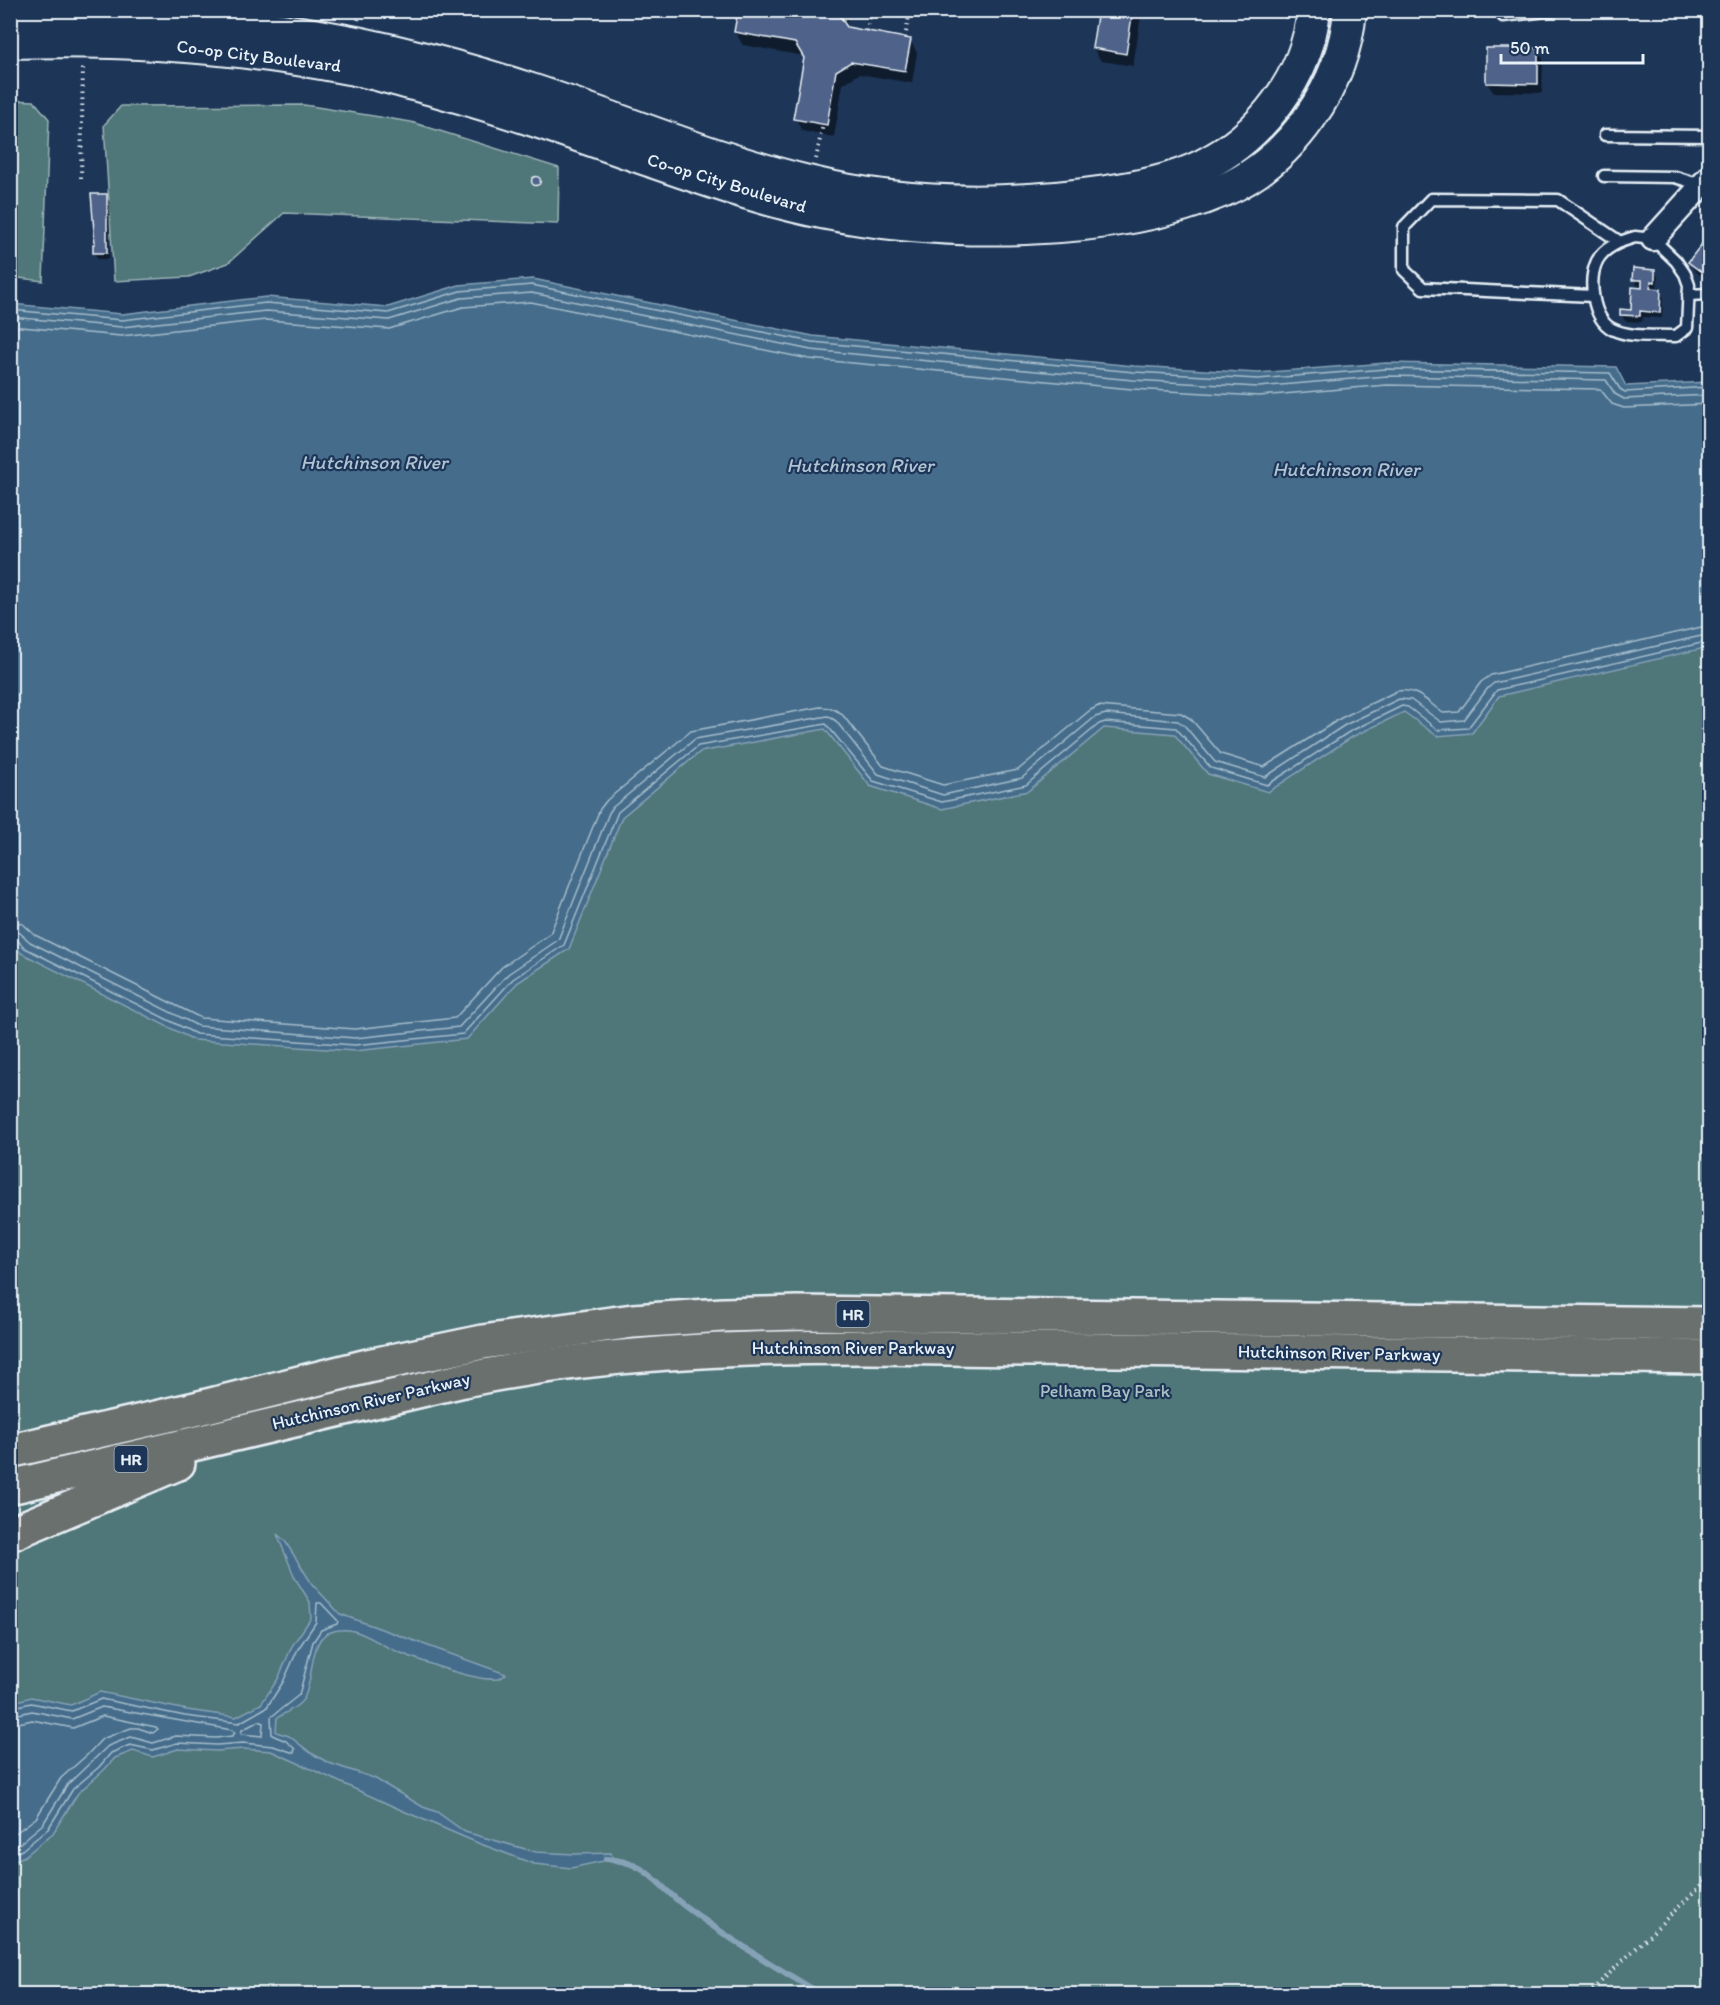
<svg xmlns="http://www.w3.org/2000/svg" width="1720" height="2005" font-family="Itim,sans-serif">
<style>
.green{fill:#507678;stroke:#9cb4b8;stroke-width:1.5}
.water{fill:#446d8b;stroke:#86a2b7;stroke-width:1.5}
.shadow{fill:#0007}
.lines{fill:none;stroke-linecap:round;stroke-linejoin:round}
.shore{stroke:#a6bccc;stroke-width:1.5}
.stream{stroke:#86a2b7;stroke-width:6}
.building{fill:#4f6289;stroke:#e8f1f8;stroke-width:1.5}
.service-casing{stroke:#e8f1f8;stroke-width:15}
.minor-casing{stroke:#e8f1f8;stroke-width:27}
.secondary-casing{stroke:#e8f1f8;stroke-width:36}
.motorway-casing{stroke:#e8f1f8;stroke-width:38}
.path{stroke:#e8f1f8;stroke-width:4;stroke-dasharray:1.5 4.5;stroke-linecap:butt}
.service{stroke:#1d3557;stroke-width:10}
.minor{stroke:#1d3557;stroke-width:22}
.secondary{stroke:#1d3557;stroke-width:32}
.motorway{stroke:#6b706d;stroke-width:33}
.labels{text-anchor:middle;stroke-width:4.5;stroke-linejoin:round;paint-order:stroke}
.shield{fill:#1d3557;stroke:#abb9c8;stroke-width:1.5}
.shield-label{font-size:16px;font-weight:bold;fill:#e8f1f8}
.street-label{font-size:18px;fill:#e8f1f8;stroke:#1d3557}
.park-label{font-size:18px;fill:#abc0c5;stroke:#1d3557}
.water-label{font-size:20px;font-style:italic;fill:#afc3d2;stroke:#1d3557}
</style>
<rect width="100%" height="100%" fill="#1d3557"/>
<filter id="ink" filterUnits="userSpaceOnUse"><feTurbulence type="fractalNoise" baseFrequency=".0167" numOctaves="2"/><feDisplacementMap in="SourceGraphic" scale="12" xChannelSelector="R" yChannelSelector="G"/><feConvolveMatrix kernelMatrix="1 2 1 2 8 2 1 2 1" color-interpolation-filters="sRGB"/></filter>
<g filter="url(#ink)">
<g class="green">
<path d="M 11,100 L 34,101 L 49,119 L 43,281 L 11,277 Z"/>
<path d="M 304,105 L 411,122 L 559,168 L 558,224 L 284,213 L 228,263 L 189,277 L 114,281 L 104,125 L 121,106 Z"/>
<path d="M 11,611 L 1709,619 L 1709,1994 L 11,1994 Z"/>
</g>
<g class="water">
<path d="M 533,279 L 813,336 L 1134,366 L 1258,373 L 1386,363 L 1616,367 L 1626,386 L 1709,382 L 1709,647 L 1499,696 L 1472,733 L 1437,736 L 1404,712 L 1352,737 L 1268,792 L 1208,774 L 1174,734 L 1104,728 L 1028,791 L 942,809 L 870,786 L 825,729 L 700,752 L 622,817 L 569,949 L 517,983 L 467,1039 L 355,1051 L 194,1040 L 21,953 L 10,941 L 11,304 L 122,314 L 266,297 L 388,307 L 459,285 Z"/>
<path d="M 277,1534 L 285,1541 L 312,1584 L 340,1614 L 506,1674 C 504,1676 501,1678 498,1679 C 476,1682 418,1660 396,1651 C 373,1642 355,1622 328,1633 C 310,1640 313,1680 305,1696 C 301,1706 286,1712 277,1718 L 276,1732 L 289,1736 L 311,1753 L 329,1763 L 374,1778 L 423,1807 L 437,1812 L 465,1832 L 536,1852 L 574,1854 L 611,1853 L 613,1859 L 571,1868 L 534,1864 L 478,1843 L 401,1810 L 289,1759 L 271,1751 L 243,1749 L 217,1751 L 178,1749 L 153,1757 L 133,1751 L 115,1758 L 103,1771 L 78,1793 L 53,1833 L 25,1856 L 11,1862 L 11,1703 L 31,1697 L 71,1705 L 100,1692 L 187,1710 L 236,1717 L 261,1704 L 278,1679 L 292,1646 L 311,1618 L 310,1602 L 295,1578 Z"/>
</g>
<g class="shadow">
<path d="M 739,10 L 849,10 L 846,28 L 910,40 L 917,53 L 912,83 L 859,74 L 843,84 L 834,137 L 802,131 L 795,118 L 806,59 L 804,56 L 743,45 L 735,32 Z"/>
<path d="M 1100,10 L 1142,10 L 1133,66 L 1101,61 L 1093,48 Z"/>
<path d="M 1537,50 L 1543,59 L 1542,93 L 1493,92 L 1487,83 Z"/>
<path d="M 535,178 L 540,184 L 538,187 L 533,182 Z"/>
<path d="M 106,196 L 110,202 L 109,259 L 98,259 L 94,253 Z"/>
<path d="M 1710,236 L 1710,282 L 1695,271 L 1690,262 Z"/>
<path d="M 1654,271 L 1658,277 L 1657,287 L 1654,287 L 1653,290 L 1660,290 L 1663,296 L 1662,318 L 1643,317 L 1642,322 L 1625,321 L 1622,315 L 1632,311 L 1643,290 L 1643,286 L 1637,285 L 1634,279 Z"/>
</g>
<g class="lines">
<g class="shore">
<path d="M 10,310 L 122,320 L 266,303 L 388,313 L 460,291 L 532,285 L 812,342 L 1134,372 L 1258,379 L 1386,369 L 1610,373 L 1620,389 L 1625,392 L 1710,387"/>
<path d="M 10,317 L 122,327 L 266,311 L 389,320 L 461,298 L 532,293 L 811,350 L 1133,380 L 1258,387 L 1387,376 L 1606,380 L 1615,394 L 1624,399 L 1710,395"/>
<path d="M 10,326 L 121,336 L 266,320 L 389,329 L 463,307 L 531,302 L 809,359 L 1132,389 L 1259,396 L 1387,385 L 1600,389 L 1612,404 L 1624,408 L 1710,404"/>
<path d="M 10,921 L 23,924 L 35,935 L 201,1018 L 355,1029 L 455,1018 L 502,967 L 550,934 L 600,809 L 607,800 L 691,731 L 820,707 L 831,708 L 841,713 L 883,766 L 943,785 L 1018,770 L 1089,711 L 1098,706 L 1181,713 L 1191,719 L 1221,754 L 1264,767 L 1341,718 L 1397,691 C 1416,687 1429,703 1443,713 L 1459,712 L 1481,682 L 1491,675 L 1710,625"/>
<path d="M 10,930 L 20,933 L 30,942 L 198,1026 L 355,1038 L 459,1027 L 508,974 L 558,940 L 609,813 L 613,807 L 695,739 L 828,716 L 836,721 L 878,774 L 943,795 L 1022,778 L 1095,717 L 1106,714 L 1178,721 L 1184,725 L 1215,762 L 1265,777 L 1345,725 L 1399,699 L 1411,700 L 1441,722 L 1464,720 L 1488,688 L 1494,683 L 1710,634"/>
<path d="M 10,938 L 16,939 L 25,948 L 196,1034 L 355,1045 L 463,1034 L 513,979 L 564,945 L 618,812 L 698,746 L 826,724 L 873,781 L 942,802 L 1026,785 L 1099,724 L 1105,722 L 1176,728 L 1211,768 L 1267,785 L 1349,732 L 1402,706 L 1408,707 L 1438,730 L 1468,728 L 1497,690 L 1710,641"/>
<path d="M 10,1708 L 31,1703 L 72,1711 L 101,1699 L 185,1716 L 239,1723 L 267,1707 L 283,1682 L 298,1649 L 316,1622 L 317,1603 L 321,1603 L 338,1621 L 337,1624 L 321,1630 L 313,1642 L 299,1695 L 271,1717 L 272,1735 L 286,1741 L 295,1749 L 294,1753 L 273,1746 L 243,1743 L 217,1745 L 177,1743 L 153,1750 L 130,1745 L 111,1753 L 99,1767 L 73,1789 L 48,1829 L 22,1850 L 10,1855"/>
<path d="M 10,1716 L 32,1711 L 72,1719 L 102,1707 L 232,1730 L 235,1733 L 232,1736 L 216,1738 L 176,1736 L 153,1743 L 131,1737 L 108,1746 L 68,1784 L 43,1824 L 19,1844 L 10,1847"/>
<path d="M 259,1721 L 263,1723 L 262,1736 L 241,1734 L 242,1730 Z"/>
<path d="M 10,1725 L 32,1720 L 73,1728 L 103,1716 L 156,1727 L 158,1729 L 153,1733 L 138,1728 L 131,1728 L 102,1739 L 87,1755 L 61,1778 L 36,1818 L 10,1837"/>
</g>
<path class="stream" d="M 606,1859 C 648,1861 657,1886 686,1907 C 729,1939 775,1967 821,1994"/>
</g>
<g class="building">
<path d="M 738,10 L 840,10 L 839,15 L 847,27 L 911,39 L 905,71 L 851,62 L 836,71 L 827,125 L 793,119 L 804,58 L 795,43 L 734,32 Z"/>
<path d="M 1098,10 L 1133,10 L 1126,54 L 1092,48 Z"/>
<path d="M 1486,48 L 1538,48 L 1538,84 L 1486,83 Z"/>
<circle cx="536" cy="181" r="4.5"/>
<path d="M 91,194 L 107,194 L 107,253 L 93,253 L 93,244 L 95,244 Z"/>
<path d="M 1710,233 L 1710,274 L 1708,277 L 1688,262 Z"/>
<path d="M 1633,268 L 1655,270 L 1655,282 L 1651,281 L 1650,288 L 1661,289 L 1660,313 L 1640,311 L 1640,316 L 1620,315 L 1620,309 L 1631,310 L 1632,287 L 1642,288 L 1642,280 L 1632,280 Z"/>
</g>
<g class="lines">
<g class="service-casing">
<g id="service">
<path d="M 1502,10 L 1503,16 L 1555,10"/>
<path d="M 1605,135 L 1710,136"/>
<path d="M 1604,176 L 1675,177 L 1701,185"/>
<path d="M 1635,237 L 1653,239 L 1676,261 L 1685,274 L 1689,285 L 1687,328 L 1676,336 C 1656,335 1629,338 1612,329 C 1592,318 1588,280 1597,261 C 1604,247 1621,241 1635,237 Z"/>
<path d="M 1688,295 L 1710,294"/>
<path d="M 1593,296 L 1423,288 L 1404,270 L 1404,227 L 1431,199 L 1558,200 L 1620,242"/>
</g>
</g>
<g class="minor-casing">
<path id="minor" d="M 1653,239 L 1710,176"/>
</g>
<g class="secondary-casing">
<g id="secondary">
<path d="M 10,14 C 139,12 267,21 393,51 C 439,62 486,75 531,90 C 623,120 713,159 808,182 C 904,206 1008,206 1106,192 C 1139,187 1172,181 1202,166 C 1261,137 1307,77 1314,10"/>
<path d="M 10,42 C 124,39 237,46 349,68 C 368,71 387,77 406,82 C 488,103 567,131 646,159 C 704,179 762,200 822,212 C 940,236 1112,238 1224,190 C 1292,160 1344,85 1350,10"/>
</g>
</g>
<g class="motorway-casing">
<g id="motorway">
<path d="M 10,1451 L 195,1409 L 368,1366 L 483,1342 L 633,1321 L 723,1315 L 797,1313 L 1710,1324"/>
<path d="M 10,1487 L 464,1380 C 597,1353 731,1347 866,1347 L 1710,1357"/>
<path d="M 10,1534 L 178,1463"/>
</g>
</g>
<g class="path">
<path d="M 1263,10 L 1267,15 L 1289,17"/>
<path d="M 358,20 L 360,10"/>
<path d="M 843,20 L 853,10"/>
<path d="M 867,31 L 871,10"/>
<path d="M 905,38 L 910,10"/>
<path d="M 816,159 L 823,124"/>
<path d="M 81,178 L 83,65"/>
<path d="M 1588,1994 L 1710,1877"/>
</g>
<use href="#service" class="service"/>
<use href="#minor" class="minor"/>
<use href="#secondary" class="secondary"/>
<use href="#motorway" class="motorway"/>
</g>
</g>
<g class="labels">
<g class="shield">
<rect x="836.5" y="1301" width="33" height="26" rx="4.5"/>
<rect x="114.5" y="1446" width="33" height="26" rx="4.5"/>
</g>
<g class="shield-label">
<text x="853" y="1320">HR</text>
<text x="131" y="1465">HR</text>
</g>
<g class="street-label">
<text transform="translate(259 56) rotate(7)" y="6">Co-op City Boulevard</text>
<text transform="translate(727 183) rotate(17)" y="6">Co-op City Boulevard</text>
<text x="853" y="1354">Hutchinson River Parkway</text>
<text transform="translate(1339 1353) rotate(1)" y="6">Hutchinson River Parkway</text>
<text transform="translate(371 1401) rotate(-13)" y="6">Hutchinson River Parkway</text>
</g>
<g class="park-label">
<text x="1105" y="1397">Pelham Bay Park</text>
</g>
<g class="water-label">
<text x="374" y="469">Hutchinson River</text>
<text x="860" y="472">Hutchinson River</text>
<text x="1346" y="476">Hutchinson River</text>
</g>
</g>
<rect width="1720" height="2005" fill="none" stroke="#1d3557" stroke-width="36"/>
<rect x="18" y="18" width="1684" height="1969" fill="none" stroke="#e8f1f8" stroke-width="2" filter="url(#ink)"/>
<path d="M1501 54v9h142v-9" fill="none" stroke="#e8f1f8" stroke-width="3"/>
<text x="1510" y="54" font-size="18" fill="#e8f1f8" stroke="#1d3557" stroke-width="4.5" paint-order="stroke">50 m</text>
</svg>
